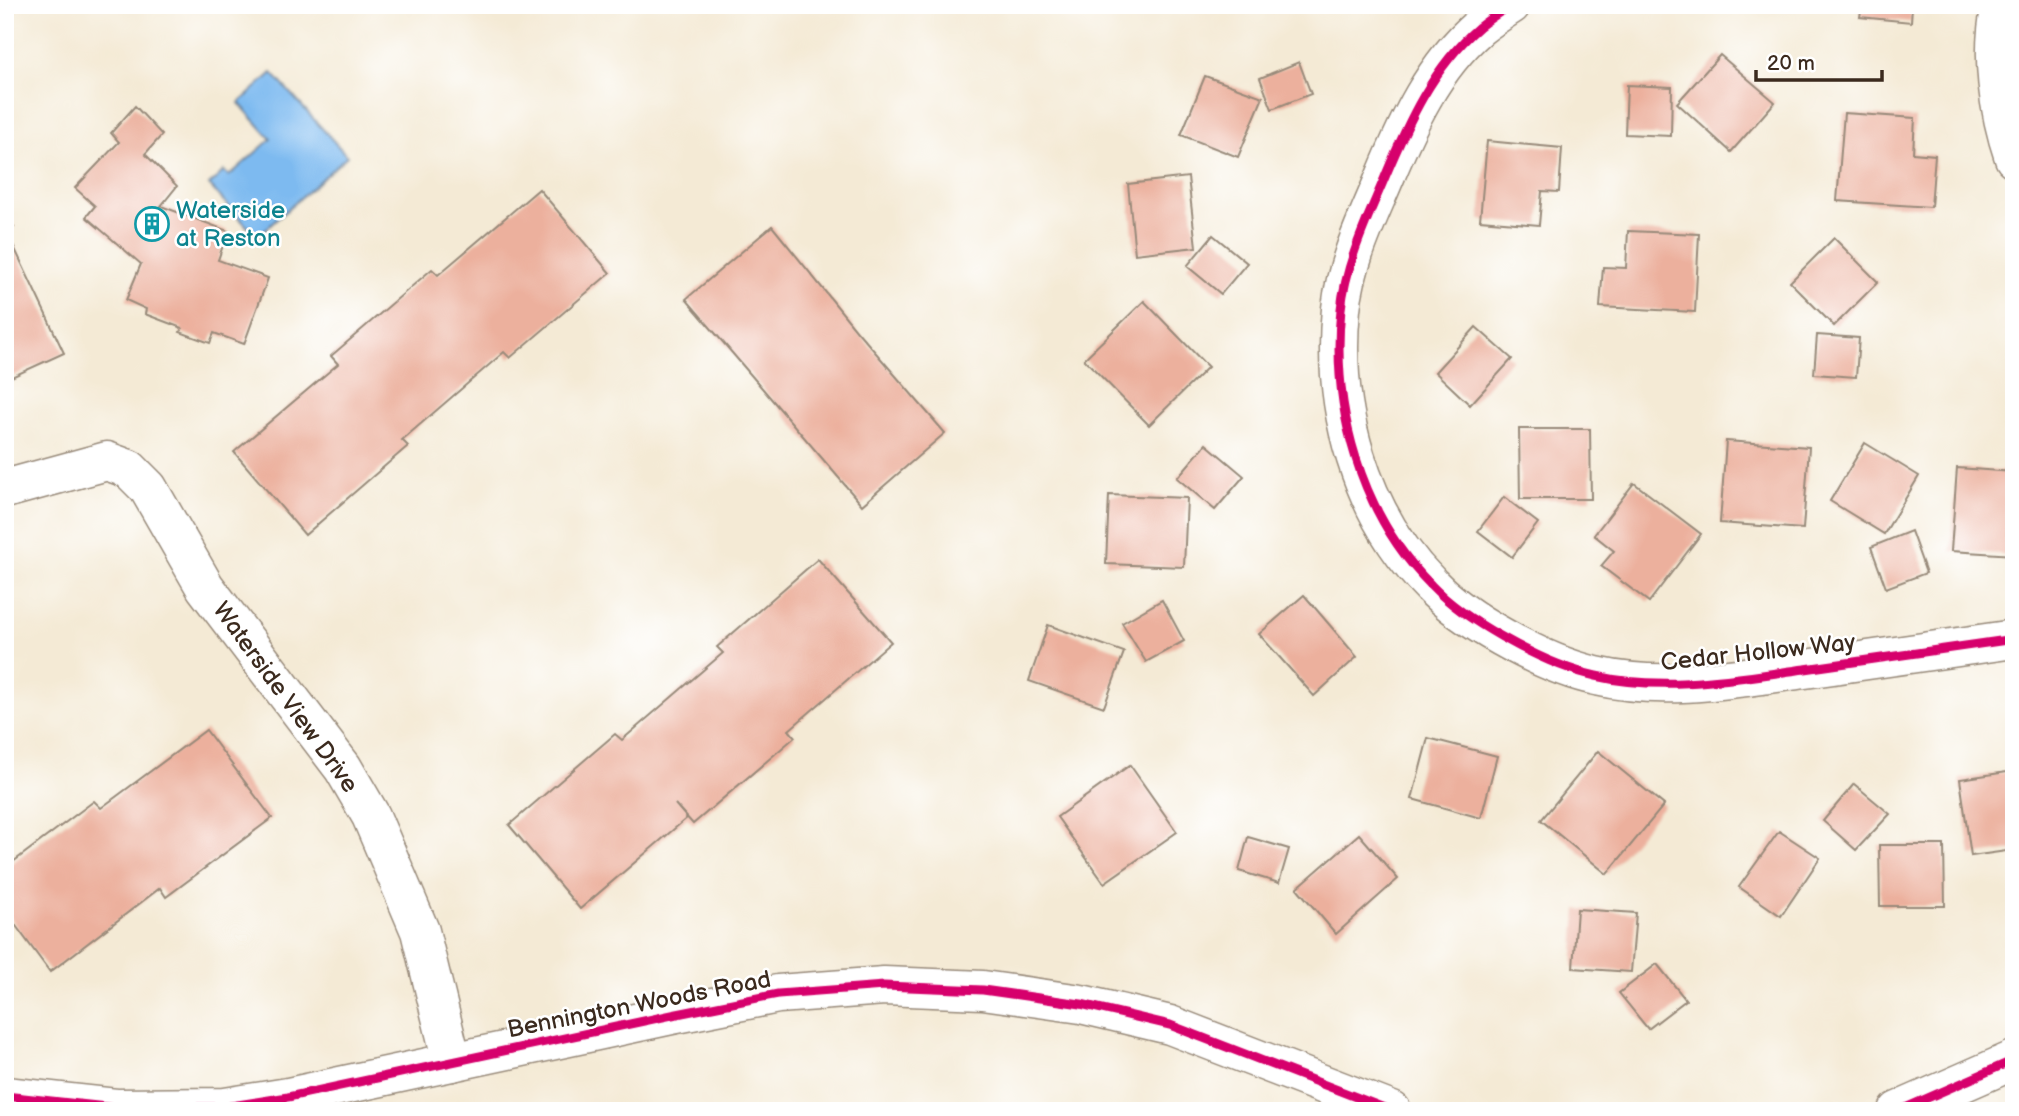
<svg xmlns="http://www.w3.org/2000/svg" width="2019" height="1116" font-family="'Balsamiq Sans',sans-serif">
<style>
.water{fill:#7dbaf0;stroke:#5c7287;stroke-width:2}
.building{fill:#ecb09d}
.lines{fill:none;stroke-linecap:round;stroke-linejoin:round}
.minor-casing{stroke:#988a7a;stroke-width:41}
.minor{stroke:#fff;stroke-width:38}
.cycleway-casing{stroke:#fff;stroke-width:13}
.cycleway{stroke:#d6006c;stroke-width:9}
.labels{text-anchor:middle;stroke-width:5;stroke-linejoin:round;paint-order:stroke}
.culture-label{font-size:24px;fill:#0d838f;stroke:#fff;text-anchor:start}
.street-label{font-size:24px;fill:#3b2a1e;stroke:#fff}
</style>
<rect width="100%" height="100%" fill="#fff"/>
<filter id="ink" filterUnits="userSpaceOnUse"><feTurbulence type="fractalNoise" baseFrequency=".0143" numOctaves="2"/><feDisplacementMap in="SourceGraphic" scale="14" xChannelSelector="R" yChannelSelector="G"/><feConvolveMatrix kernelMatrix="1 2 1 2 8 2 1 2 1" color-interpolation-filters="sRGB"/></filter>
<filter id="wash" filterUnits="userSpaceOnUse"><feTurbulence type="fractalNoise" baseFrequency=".00686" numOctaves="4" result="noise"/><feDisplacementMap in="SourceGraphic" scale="28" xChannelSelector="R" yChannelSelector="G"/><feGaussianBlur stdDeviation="1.57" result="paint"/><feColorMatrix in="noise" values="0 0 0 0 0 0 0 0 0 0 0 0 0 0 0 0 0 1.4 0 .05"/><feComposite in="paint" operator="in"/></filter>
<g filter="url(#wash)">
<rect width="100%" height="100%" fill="#f4ead5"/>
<path class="water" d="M 272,73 L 347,156 L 257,237 L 209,185 L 224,171 L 229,176 L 271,139 L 239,103 Z"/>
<g id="blocks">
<g class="building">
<path d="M 1862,5 L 1912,5 L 1911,22 L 1860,17 Z"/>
<path d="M 1720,55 L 1775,102 L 1731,152 L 1677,103 Z"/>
<path d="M 1299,62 L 1311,94 L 1272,109 L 1260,78 Z"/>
<path d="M 1205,76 L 1263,97 L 1238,157 L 1181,135 Z"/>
<path d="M 1627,85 L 1672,87 L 1671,136 L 1625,134 Z"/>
<path d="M 135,106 L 162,135 L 145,154 L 177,186 L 161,206 L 228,231 L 218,260 L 268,278 L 244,344 L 214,333 L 210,343 L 180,332 L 182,328 L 145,314 L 146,309 L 126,300 L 141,264 L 86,217 L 95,206 L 75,188 L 119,142 L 111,133 Z"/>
<path d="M 1844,113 L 1915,118 L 1913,153 L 1935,155 L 1931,207 L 1837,201 Z"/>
<path d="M 1487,141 L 1562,148 L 1559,192 L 1542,191 L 1539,225 L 1480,220 Z"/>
<path d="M 1188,177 L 1196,247 L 1135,254 L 1128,184 Z"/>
<path d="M 539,189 L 610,273 L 510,358 L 504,352 L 402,440 L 408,446 L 305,535 L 234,452 L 338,364 L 331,356 L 432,269 L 438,275 Z"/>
<path d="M 5,210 L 14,227 L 6,230 L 64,353 L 5,380 Z"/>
<path d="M 772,226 L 857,331 L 945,433 L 862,505 L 686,299 Z"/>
<path d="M 1628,231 L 1699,234 L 1695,312 L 1600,307 L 1603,267 L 1626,268 Z"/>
<path d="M 1213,235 L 1247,263 L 1221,294 L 1187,266 Z"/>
<path d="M 1834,238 L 1878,282 L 1834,326 L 1790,282 Z"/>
<path d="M 1144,301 L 1208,367 L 1149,425 L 1084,359 Z"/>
<path d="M 1476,327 L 1512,359 L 1470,405 L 1435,372 Z"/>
<path d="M 1817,335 L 1859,338 L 1856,377 L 1814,374 Z"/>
<path d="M 1519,429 L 1590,429 L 1591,499 L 1520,499 Z"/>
<path d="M 1726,441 L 1809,447 L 1803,529 L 1720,523 Z"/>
<path d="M 1865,443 L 1919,476 L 1884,534 L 1830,501 Z"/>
<path d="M 1206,444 L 1244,476 L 1215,510 L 1177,478 Z"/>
<path d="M 1957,468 L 2014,472 L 2014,555 L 1951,551 Z"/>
<path d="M 1634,483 L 1701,534 L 1649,602 L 1601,566 L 1614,551 L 1594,535 Z"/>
<path d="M 1109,495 L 1187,498 L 1184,567 L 1106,564 Z"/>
<path d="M 1504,497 L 1538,523 L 1512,557 L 1478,531 Z"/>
<path d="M 1911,531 L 1926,573 L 1886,588 L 1871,547 Z"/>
<path d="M 818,559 L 891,642 L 789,730 L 795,737 L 693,824 L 675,804 L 687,818 L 580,909 L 509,825 L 615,734 L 622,740 L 723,653 L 717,647 Z"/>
<path d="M 1304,595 L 1357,657 L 1314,696 L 1259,634 Z"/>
<path d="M 1162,600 L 1184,641 L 1146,662 L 1122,623 Z"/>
<path d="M 1048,625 L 1124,652 L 1104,707 L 1029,681 Z"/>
<path d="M 206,730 L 272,818 L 166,897 L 160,888 L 50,972 L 5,911 L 5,868 L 94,801 L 101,808 Z"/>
<path d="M 1428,738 L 1497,756 L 1481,818 L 1412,799 Z"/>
<path d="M 1598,751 L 1664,805 L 1607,874 L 1541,820 Z"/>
<path d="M 1130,765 L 1177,832 L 1104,883 L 1057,817 Z"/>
<path d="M 2014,771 L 2014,850 L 1971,856 L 1960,779 Z"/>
<path d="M 1854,784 L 1890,814 L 1856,850 L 1823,821 Z"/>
<path d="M 1779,831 L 1820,858 L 1781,916 L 1739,887 Z"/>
<path d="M 1359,834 L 1398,879 L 1336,934 L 1297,888 Z"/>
<path d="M 1248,837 L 1289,849 L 1279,883 L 1239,871 Z"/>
<path d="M 1879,845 L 1944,845 L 1945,906 L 1880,906 Z"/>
<path d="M 1577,909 L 1636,913 L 1631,972 L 1573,968 Z"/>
<path d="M 1657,964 L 1686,1000 L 1648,1029 L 1619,993 Z"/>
</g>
</g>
</g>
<g filter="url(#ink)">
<use href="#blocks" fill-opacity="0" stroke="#988a7a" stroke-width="2"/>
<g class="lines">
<g class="minor-casing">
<g id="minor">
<path d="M 1511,5 C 1500,12 1489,19 1479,27 C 1433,67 1408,122 1385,177 C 1367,220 1346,262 1341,309 C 1331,407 1360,514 1431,585 C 1451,606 1477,623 1502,637 C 1532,654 1563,669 1596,676 C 1664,692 1738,678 1805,669 C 1875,659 1944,649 2014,639"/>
<path d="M 2001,5 C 1990,54 1998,111 2014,158"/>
<path d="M 5,489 L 107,461 L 129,469 L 148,488 L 205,587 L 343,768 L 371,816 L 420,931 L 452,1062"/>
<path d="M 5,1096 L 116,1108 L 225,1107 L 288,1097 L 672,1015 L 778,994 L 884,986 L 983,990 L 1081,1004 L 1170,1025 L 1392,1111"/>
<path d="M 1898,1111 L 2014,1060"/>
</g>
</g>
<use href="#minor" class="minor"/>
<g class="cycleway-casing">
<g id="cycleway">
<path d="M 1511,5 C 1500,12 1489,19 1479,27 C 1433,67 1408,122 1385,177 C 1367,220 1346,262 1341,309 C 1331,407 1360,514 1431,585 C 1451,606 1477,623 1502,637 C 1532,654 1563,669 1596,676 C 1664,692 1738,678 1805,669 C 1875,659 1944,649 2014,639"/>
<path d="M 5,1096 L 116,1108 L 225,1107 L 288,1097 L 672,1015 L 778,994 L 884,986 L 983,990 L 1081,1004 L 1170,1025 L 1392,1111"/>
<path d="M 1898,1111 L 2014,1060"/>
</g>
</g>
<use href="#cycleway" class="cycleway"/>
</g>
</g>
<defs>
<g id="building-ring" transform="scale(1.75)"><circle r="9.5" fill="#fff" stroke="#0f9aa8" stroke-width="1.5"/><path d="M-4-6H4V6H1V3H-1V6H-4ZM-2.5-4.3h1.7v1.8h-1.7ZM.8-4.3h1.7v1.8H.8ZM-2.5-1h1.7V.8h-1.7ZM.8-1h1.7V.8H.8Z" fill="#0f9aa8"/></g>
</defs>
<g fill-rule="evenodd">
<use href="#building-ring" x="152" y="224"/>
</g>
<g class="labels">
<g class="culture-label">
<text x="176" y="218">Waterside<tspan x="176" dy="28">at Reston</tspan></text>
</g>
<g class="street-label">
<text transform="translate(1758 652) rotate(-6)" y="8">Cedar Hollow Way</text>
<text transform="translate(286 697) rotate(54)" y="8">Waterside View Drive</text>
<text transform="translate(639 1004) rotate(-11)" y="8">Bennington Woods Road</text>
</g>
</g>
<rect width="2019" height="1116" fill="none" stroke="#fff" stroke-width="28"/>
<path d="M1756 70v10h126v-10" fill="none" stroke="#3b2a1e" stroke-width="3.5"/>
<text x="1767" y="70" font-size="21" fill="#3b2a1e" stroke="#ffffff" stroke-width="5" paint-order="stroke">20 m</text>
</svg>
